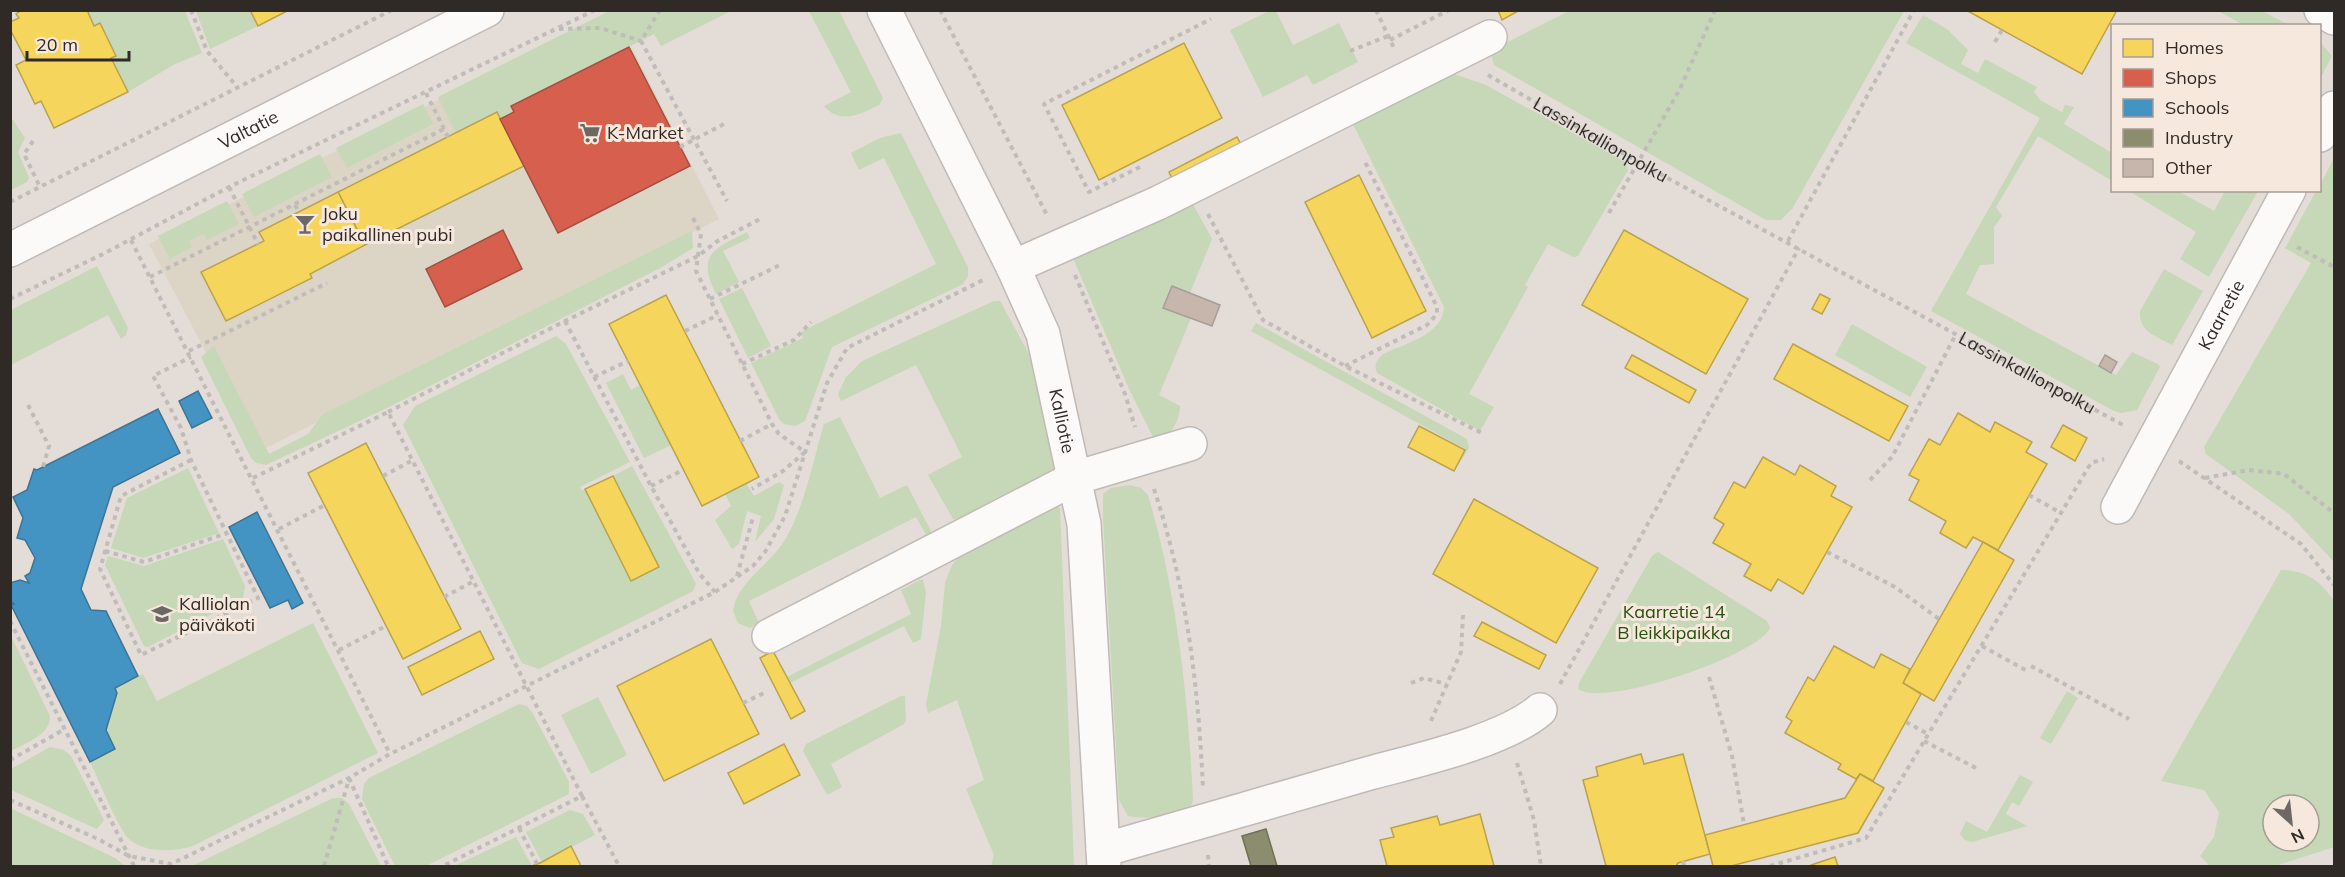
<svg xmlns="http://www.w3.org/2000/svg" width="2345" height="877" font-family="Mulish,sans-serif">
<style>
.commercial{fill:#dcd5c6}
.green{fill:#c6d8b7;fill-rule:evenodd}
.homes{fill:#f6d55c;stroke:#baa24c;stroke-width:1.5}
.shops{fill:#d6604d;stroke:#a45041;stroke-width:1.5}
.schools{fill:#4393c3;stroke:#3d7494;stroke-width:1.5}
.industry{fill:#8c8c6e;stroke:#706f58;stroke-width:1.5}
.building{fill:#c7b6ab;stroke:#a59e9a;stroke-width:1.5}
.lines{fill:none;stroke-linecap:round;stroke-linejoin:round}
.minor-casing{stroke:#c0bab6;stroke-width:36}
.path{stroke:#bfbcba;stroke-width:4;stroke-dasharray:4.5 4.5;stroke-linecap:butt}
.minor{stroke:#fbfaf9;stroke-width:33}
.labels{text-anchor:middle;stroke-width:6;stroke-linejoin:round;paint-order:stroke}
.street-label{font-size:18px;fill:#2f2a26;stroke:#f7e8dd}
.poi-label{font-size:18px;fill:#2f2a26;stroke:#f7e8dd;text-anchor:start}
.park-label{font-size:18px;fill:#244f0a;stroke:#f7e8dd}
</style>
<rect width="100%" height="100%" fill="#e4dcd6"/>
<path class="commercial" d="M 561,39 L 632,48 L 719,219 L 258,452 L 149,244 Z"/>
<g class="green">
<path d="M 87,11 L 185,11 L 202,53 L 175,64 L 128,92 L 111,58 L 116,56 L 100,23 L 94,26 Z"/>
<path d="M 196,11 L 250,11 L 258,26 L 210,49 Z"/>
<path d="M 609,11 L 731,11 L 661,46 L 654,34 L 512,106 L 514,112 L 500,119 L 496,112 L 456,133 L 438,97 Z"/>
<path d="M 809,11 L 839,11 L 883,98 L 879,105 C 861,114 840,125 824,106 L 851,92 Z"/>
<path d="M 1269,11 L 1276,11 L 1293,45 L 1339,23 L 1358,62 L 1313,85 L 1307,75 L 1263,97 L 1230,30 Z"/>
<path d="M 1569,11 L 1904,11 L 1792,209 L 1781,220 L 1766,220 L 1494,65 L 1491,54 L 1504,44 Z"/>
<path d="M 2218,11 L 2262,11 L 2289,25 L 2244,25 Z"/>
<path d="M 1923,15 L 1947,29 L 1968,50 L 1961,64 L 1978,73 L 1985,59 L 2037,87 L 2034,92 L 2040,100 L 2062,112 L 2065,105 L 2074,107 L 2064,124 L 2112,153 L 2112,181 L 2038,136 L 1996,207 L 2002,216 L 1994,227 L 1994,264 L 1980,265 L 1966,294 L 2116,375 L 2132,352 L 2158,364 L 2160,367 L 2137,410 L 2121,413 L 2114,411 L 1931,311 L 2040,118 L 1906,43 Z"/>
<path d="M 2320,42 L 2332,56 L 2320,79 Z"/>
<path d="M 1451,73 L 1486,85 L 1625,162 L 1628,170 L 1578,256 L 1573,257 L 1548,244 L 1525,285 L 1528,287 L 1469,394 L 1494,407 L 1480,431 L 1377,373 C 1374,364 1376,361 1383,354 C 1404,344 1443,335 1444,307 L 1352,122 Z"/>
<path d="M 423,104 L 433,124 L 347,168 L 336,148 Z"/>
<path d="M 13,120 L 25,138 L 18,152 L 29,178 L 27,182 L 11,190 L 10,121 Z"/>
<path d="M 901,133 L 968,267 L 968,276 L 963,284 L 832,347 L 805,421 L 796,426 L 784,424 L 779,419 L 751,363 L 803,338 L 801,332 L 936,264 L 884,158 L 859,170 L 851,153 L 880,138 Z"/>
<path d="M 320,154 L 332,177 L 254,217 L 242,194 Z"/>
<path d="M 2334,158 L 2334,562 L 2289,514 L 2206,454 L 2204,447 L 2311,263 L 2285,248 L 2316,191 L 2320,190 L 2320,185 Z"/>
<path d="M 2129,191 L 2178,191 L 2214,211 L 2225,191 L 2258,191 L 2209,277 L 2180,259 L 2196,232 Z"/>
<path d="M 1190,199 L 1212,239 L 1190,293 L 1172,286 L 1163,307 L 1191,318 L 1159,395 L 1180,406 C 1180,418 1172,436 1159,440 L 1153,437 L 1130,391 L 1073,258 Z"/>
<path d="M 227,201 L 239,224 L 207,240 L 204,234 L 189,241 L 192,247 L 170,259 L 158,236 Z"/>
<path d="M 692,231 L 693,248 L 662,267 L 387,408 L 266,465 L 256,463 L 251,458 L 201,357 L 214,346 L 269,454 L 308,434 L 323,414 Z"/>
<path d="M 747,232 L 750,238 L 723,251 L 739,282 L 716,294 C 696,254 714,249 747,232 Z"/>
<path d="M 97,266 L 128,328 L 126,335 L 121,339 L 108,315 L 11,365 L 11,310 Z"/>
<path d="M 2164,269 L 2203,291 L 2172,345 C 2156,336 2139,332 2140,311 Z"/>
<path d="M 742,288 L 771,346 L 748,358 L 719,299 Z"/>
<path d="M 994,301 L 1000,301 L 1029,354 L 1045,407 L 1058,459 L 1052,471 L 1044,478 L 961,520 L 953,519 L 928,475 L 962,457 L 916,365 L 841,401 L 838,394 L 846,377 L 862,361 Z"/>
<path d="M 1256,323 L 1467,439 L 1469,448 L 1454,471 L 1465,449 L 1251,331 Z"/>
<path d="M 1852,324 L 1927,367 L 1910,397 L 1835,355 Z"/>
<path d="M 556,336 L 566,344 L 630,462 L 580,487 L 582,491 L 585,489 L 631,581 L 658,567 L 613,476 L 632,466 L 696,584 L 693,591 L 539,669 L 522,663 L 403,425 L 415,406 Z"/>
<path d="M 623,374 L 631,390 L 640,385 L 671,445 L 644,458 L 606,383 Z"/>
<path d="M 840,417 L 880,498 L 907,485 L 933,535 L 928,538 L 916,517 L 749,601 L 759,623 L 750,628 L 738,623 L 733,611 C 738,580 770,566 786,538 C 805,505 813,461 824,424 Z"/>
<path d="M 188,468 L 219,533 L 143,558 L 111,548 L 127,498 Z"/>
<path d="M 779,482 L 784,485 L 774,519 L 755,542 L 761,516 L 747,511 L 739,544 L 732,549 L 715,520 L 731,506 L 725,494 L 746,483 L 754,496 Z"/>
<path d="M 1130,485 L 1141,488 L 1148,495 C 1177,592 1188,699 1193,800 L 1191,807 C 1170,816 1151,820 1128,816 L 1119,800 L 1103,519 L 1103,494 L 1111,488 Z"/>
<path d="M 1053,505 L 1060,508 L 1074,866 L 991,866 L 994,855 L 966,789 L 984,780 L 957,700 L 928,713 L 926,704 L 941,626 L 945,583 L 952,565 L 959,557 Z"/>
<path d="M 223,539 L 245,586 L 243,598 L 148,647 L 144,646 L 105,565 L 108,556 L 144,566 Z"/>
<path d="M 1658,552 L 1767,621 L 1770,628 C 1756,657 1602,708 1578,689 L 1579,683 L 1652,556 Z"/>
<path d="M 2281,570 C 2306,570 2321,581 2334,601 L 2334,847 L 2275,866 L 2210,866 L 2200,856 L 2214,837 L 2219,812 L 2204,790 L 2161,781 ZM 2273,805 L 2309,805 L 2309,841 L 2273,841 Z"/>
<path d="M 920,580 L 923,580 L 926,593 L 921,639 L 913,643 L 904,626 L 790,683 L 787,677 L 911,614 L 901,590 Z"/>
<path d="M 313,623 L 378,753 L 193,846 C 174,852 147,853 130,840 C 119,831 98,778 90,762 L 115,749 L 106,730 L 117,693 L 115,688 L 143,674 L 157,701 Z"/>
<path d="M 11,636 L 50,716 C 51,735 25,743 11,751 Z"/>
<path d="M 2067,691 L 2078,698 L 2051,744 L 2040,738 Z"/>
<path d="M 901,696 L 905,696 L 906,720 L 904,724 L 831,764 L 842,787 L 827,795 L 803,751 L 806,744 Z"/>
<path d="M 598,697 L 627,755 L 591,774 L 561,715 Z"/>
<path d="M 519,704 L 527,706 L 532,712 L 569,782 L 569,794 L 426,866 L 395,866 L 362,799 L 364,784 L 369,778 Z"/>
<path d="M 50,747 L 64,750 L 71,756 L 104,820 L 97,829 L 11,790 L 11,769 Z"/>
<path d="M 2020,775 L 2033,782 L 2019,806 L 2012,802 L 2006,814 L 2027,826 L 1972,842 L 1965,840 L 1960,834 L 1966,821 L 1987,832 Z"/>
<path d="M 333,798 L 342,798 L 349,804 L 381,866 L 192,866 Z"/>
<path d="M 10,808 L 115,858 L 125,866 L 11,866 Z"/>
<path d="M 570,810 L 583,814 L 595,835 L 542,862 L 526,832 Z"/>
<path d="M 516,837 L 532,866 L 454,866 Z"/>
</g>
<g class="homes">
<path d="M 22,10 L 87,10 L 94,26 L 100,23 L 116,56 L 111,58 L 128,92 L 54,128 L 41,101 L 35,104 L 16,65 L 26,60 L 10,29 L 10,22 L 19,18 L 16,14 Z"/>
<path d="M 250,10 L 289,10 L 258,26 Z"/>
<path d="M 1498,10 L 1520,10 L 1502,20 Z"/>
<path d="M 1966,10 L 2117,10 L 2082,74 Z"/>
<path d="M 1184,43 L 1222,118 L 1099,180 L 1062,105 Z"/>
<path d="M 497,112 L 524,166 L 365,245 L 338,192 Z"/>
<path d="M 1237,137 L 1244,150 L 1175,185 L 1169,172 Z"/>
<path d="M 1359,175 L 1426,311 L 1372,338 L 1305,202 Z"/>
<path d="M 338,192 L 365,245 L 310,274 L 312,278 L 226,321 L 201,272 L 264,241 L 259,232 Z"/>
<path d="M 1624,230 L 1748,299 L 1706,374 L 1582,305 Z"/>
<path d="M 1820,294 L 1830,299 L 1822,314 L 1812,309 Z"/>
<path d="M 666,295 L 759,477 L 702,506 L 609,324 Z"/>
<path d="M 1793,344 L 1908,406 L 1889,441 L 1774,379 Z"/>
<path d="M 1632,355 L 1696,390 L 1689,403 L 1625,368 Z"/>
<path d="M 1958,413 L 1990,432 L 1995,422 L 2032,442 L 2026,452 L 2047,464 L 1998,550 L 1973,537 L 1966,548 L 1940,533 L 1946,521 L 1909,500 L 1919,480 L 1909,475 L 1929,439 L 1940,445 Z"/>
<path d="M 2063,425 L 2087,438 L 2075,461 L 2051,447 Z"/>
<path d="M 1419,426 L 1465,450 L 1454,471 L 1408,447 Z"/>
<path d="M 366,443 L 461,629 L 403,659 L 308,473 Z"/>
<path d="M 1763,457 L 1795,475 L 1800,465 L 1836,486 L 1831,496 L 1852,507 L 1803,594 L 1778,579 L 1771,591 L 1744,576 L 1751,564 L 1713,543 L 1724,524 L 1714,518 L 1734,482 L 1745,488 Z"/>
<path d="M 613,476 L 659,567 L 631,581 L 585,489 Z"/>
<path d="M 1474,499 L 1598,568 L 1556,643 L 1433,574 Z"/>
<path d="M 1983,542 L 2014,560 L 1934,701 L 1903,683 Z"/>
<path d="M 1482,622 L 1546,655 L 1539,669 L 1474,636 Z"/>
<path d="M 480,631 L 494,659 L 422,695 L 408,667 Z"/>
<path d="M 711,639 L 759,734 L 664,781 L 617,686 Z"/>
<path d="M 1834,646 L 1874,668 L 1881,654 L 1910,669 L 1903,683 L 1921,694 L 1873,781 L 1860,774 L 1856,779 L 1838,769 L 1841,764 L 1785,733 L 1792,721 L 1786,717 L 1808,677 L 1814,681 Z"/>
<path d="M 773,651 L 805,711 L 791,719 L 760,658 Z"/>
<path d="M 784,744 L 800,775 L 744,804 L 728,773 Z"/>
<path d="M 1641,754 L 1644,764 L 1683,754 L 1710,854 L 1678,863 L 1676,866 L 1606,866 L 1583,780 L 1598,776 L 1596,767 Z"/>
<path d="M 1860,774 L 1884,788 L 1858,833 L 1731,866 L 1713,866 L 1705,835 L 1845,798 Z"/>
<path d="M 1480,814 L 1494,866 L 1387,866 L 1380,840 L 1394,837 L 1391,828 L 1437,816 L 1440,825 Z"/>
<path d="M 571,846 L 581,866 L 532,866 L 542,862 Z"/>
<path d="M 1835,857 L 1838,866 L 1811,866 L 1811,865 Z"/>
</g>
<g class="shops">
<path d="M 629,47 L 690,166 L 558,233 L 500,119 L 514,112 L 511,106 Z"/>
<path d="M 503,230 L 522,269 L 445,307 L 426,269 Z"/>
</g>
<g class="schools">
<path d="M 198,391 L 212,418 L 192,428 L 179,401 Z"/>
<path d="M 158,409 L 180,453 L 113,487 L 81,589 L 91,610 L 106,611 L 138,676 L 115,688 L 117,693 L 106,730 L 115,749 L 90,762 L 11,605 L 14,604 L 10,601 L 10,583 L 20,580 L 29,583 L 25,576 L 30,573 L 35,558 L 25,540 L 17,538 L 23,518 L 13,497 L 27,490 L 34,469 L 37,470 Z"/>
<path d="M 257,512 L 303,603 L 292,609 L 288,600 L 270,608 L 229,527 Z"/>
</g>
<path class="industry" d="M 1266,829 L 1277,866 L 1251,866 L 1242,836 Z"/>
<g class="building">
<path d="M 1172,286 L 1220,305 L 1212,326 L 1163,308 Z"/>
<path d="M 2105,355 L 2117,362 L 2111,373 L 2099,366 Z"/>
</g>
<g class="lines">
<g class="minor-casing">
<g id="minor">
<path id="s2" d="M 884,10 L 1013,267 L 1043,334 L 1084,524 L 1104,866"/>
<path d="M 2321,10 L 2334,18"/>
<path d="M 2320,135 L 2334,108"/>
<path id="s3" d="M 10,250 L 487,10"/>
<path d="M 1013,267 L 1158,203 L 1490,37"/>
<path id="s4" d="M 2118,507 L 2289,190"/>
<path d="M 769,636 L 1075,478 L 1190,444"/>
<path d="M 1103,850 C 1192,824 1281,799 1370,773 C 1418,760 1504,741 1540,710"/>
</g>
</g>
<g class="path">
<path d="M 191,10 L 207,51 L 238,88"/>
<path d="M 660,10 L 641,41 L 727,201"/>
<path d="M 940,10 L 1048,217"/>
<path d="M 1376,10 L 1394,48"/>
<path d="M 2129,10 L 2129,12"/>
<path d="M 559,29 L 600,28 L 641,41"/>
<path d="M 1390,40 L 1449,10"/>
<path d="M 1995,42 L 2002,30"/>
<path d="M 1350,51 L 1388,36"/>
<path id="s1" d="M 1488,75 L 1638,162 L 2125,426"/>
<path d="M 426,93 L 448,137"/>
<path d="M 33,141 L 24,154 L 40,187"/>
<path d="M 680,147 L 724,124"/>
<path d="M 1140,167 L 1089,192 L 1044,104 L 1211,19"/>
<path d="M 229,187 L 258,244"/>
<path d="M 10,202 L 392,10"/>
<path d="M 295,205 L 299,212"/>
<path d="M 1609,213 L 1680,89 L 1715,10"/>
<path d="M 1208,214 L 1263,320 L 1345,366 L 1484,434"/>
<path d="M 693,218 L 701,234 L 696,271 L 772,424 L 779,434 L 805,452 L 783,471 L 752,489"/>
<path d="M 131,240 L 390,754"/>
<path d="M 1788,241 L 1914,10"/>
<path d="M 2297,247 L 2334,267"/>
<path d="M 1075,275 L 1125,394 L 1135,427"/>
<path d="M 150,277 L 444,129"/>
<path d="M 10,299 L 103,254 L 229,187 L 595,10"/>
<path d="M 710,299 L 782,264"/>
<path d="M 565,321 L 651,486 L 699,573 L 715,592"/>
<path d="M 685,331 L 718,315"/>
<path d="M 189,351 L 327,283"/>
<path d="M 742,364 L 794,340 L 811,322"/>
<path d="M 1345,366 L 1427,325 L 1437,314 L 1437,307 L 1364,160"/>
<path d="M 594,377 L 628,361"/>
<path d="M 28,405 L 49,446 L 43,467"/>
<path d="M 388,412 L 565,321 L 698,256 L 716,242 L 760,219"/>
<path d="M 740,441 L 772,424"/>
<path d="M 191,460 L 121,496 L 100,569 L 141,655 L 258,598 L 191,460 L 181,428 L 153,376 L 191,357"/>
<path d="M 2179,461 L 2301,544 L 2334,585"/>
<path d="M 383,476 L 413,460"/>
<path d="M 253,478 L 388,412 L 582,796 L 443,866"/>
<path d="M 2205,478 L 2249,470 L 2284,474 L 2334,513"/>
<path d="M 1870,480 L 1892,457 L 1955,336"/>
<path d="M 651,486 L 683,470"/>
<path d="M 1154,489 C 1187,589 1198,684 1203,788"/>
<path d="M 2029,495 L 2061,513"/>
<path d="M 279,529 L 325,505"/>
<path d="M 105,551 L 144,562 L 227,533"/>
<path d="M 1827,552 L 1895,587 L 1939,619"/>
<path d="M 737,576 L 753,517"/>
<path d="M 444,597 L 474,581"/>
<path d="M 10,621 L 134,866"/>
<path d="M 1982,646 L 2029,672"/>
<path d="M 339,650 L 386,626"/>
<path d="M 2031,666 L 2129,719"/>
<path d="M 1709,677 L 1732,756 L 1744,824"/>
<path d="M 1411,683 L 1424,678 L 1446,684"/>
<path d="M 1560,684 L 1799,248"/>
<path d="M 743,703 L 766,692"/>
<path d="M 1431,721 L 1461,652 L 1463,615"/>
<path d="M 1906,722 L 1928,734"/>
<path d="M 1924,741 L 1976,768"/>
<path d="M 10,760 L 65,729"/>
<path d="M 1517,763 L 1534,820 L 1541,866"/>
<path d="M 349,778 L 388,866"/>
<path d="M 582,796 L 619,866"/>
<path d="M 10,800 L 98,839 L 129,856 L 171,864 L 349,778 L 390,754 L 715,592 L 753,566 L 765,552 L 785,516 L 827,383 L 847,348 L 983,280"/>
<path d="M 519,828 L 537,864"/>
<path d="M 1208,855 L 1209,866"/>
<path d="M 1683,861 L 1684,866"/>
<path d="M 324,866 L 349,779"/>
<path d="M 1770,866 L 1866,838 L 2091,463 L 2104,459"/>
</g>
<use href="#minor" class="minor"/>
</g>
<defs>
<g id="supermarket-bare" transform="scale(1.62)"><path d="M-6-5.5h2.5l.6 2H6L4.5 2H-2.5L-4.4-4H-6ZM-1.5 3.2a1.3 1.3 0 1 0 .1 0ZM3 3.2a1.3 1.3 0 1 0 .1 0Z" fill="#6e6864" stroke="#f7e8dd" stroke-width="2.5" paint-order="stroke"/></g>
<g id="bar-bare" transform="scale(1.62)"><path d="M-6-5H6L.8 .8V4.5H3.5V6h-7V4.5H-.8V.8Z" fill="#6e6864" stroke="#f7e8dd" stroke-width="2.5" paint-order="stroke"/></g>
<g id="school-bare" transform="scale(1.62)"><path d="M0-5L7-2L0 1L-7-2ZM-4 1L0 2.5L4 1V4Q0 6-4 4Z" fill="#6e6864" stroke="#f7e8dd" stroke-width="2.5" paint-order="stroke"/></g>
</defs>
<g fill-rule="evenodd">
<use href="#supermarket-bare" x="590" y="133"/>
<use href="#bar-bare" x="305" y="224"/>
<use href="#school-bare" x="162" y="614"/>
</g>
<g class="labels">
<g class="street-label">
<text dy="6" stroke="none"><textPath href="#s3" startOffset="267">Valtatie</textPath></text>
<text dy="6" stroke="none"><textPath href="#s1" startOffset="130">Lassinkallionpolku</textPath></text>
<text dy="6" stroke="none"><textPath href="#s4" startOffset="218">Kaarretie</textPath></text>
<text dy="6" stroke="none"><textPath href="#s1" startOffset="616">Lassinkallionpolku</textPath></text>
<text dy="6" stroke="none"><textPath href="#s2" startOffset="450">Kalliotie</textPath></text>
</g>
<g class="poi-label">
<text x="607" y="139">K-Market</text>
<text x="322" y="220">Joku<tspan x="322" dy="21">paikallinen pubi</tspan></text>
<text x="179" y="610">Kalliolan<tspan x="179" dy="21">päiväkoti</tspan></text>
</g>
<g class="park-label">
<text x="1674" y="618">Kaarretie 14<tspan x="1674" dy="21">B leikkipaikka</tspan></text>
</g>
</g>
<rect width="2345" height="877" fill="none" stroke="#2f2a26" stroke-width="24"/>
<rect x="2111" y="24" width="210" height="168" fill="#f7e8dd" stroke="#a79c94" stroke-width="1.5"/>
<rect x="2123" y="39" width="30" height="18" fill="#f6d55c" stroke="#a79c94" stroke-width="1.5"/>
<text x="2165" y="54" font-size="18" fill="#2f2a26">Homes</text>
<rect x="2123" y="69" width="30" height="18" fill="#d6604d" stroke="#a79c94" stroke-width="1.5"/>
<text x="2165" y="84" font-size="18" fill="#2f2a26">Shops</text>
<rect x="2123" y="99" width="30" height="18" fill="#4393c3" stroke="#a79c94" stroke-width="1.5"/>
<text x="2165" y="114" font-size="18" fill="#2f2a26">Schools</text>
<rect x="2123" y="129" width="30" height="18" fill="#8c8c6e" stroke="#a79c94" stroke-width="1.5"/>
<text x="2165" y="144" font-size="18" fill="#2f2a26">Industry</text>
<rect x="2123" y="159" width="30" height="18" fill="#c7b6ab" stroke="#a79c94" stroke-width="1.5"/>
<text x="2165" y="174" font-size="18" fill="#2f2a26">Other</text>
<g transform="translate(2291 823) rotate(153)"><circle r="28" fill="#f7e8dd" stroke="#a79c94" stroke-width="1.5"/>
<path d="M0-4.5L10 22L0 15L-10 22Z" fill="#6e6864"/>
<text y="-9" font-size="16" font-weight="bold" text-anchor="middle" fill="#2f2a26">N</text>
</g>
<path d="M27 51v9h102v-9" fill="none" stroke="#2f2a26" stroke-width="3"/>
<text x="36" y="51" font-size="18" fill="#2f2a26" stroke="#f7e8dd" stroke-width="4.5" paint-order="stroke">20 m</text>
</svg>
